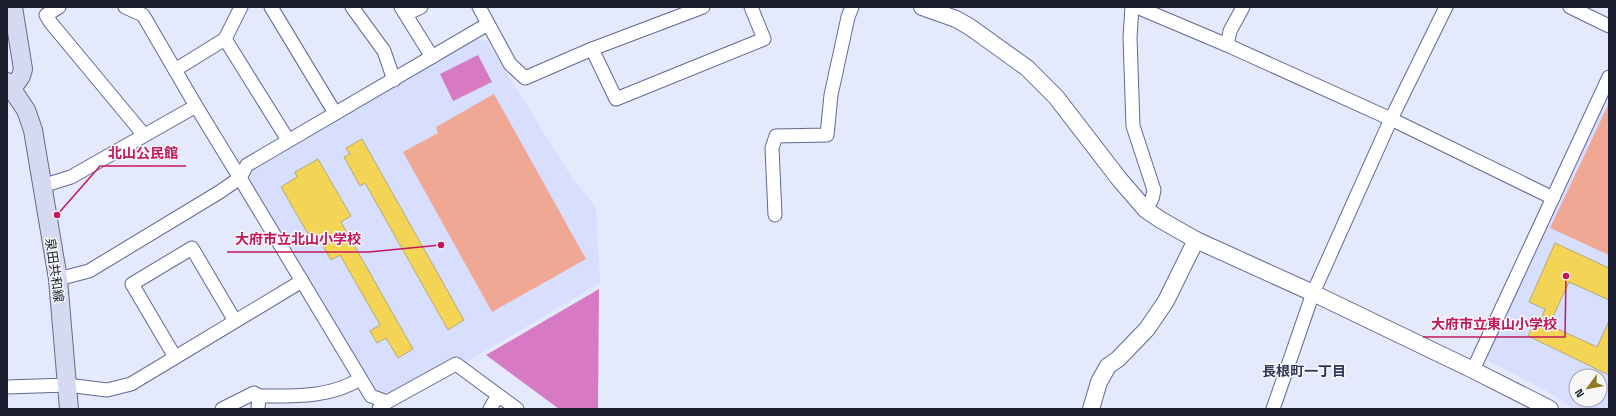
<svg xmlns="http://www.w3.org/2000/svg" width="1616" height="416" font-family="'Space Grotesk','Noto Sans JP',sans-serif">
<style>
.built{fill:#d7defe;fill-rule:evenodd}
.green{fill:#f0a895}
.water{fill:#d77ac3}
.building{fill:#f3d455;stroke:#b4a87a}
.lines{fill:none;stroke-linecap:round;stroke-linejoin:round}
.minor-casing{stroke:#616991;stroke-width:15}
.tertiary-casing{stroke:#616991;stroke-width:18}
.secondary-casing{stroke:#616991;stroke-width:20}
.minor{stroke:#fff;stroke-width:13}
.tertiary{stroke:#fff;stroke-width:16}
.secondary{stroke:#d6daf0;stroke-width:18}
.labels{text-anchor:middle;stroke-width:3;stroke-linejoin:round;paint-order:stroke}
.street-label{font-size:13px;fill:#1b1e2f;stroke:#f7f7f7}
.neighbourhood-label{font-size:14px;font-weight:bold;fill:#30365a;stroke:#f7f7f7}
.leader{fill:none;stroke:#c2185b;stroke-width:1.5}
.callout-dot{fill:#c2185b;stroke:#f7f7f7;stroke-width:1.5}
.callout-label{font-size:14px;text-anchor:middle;font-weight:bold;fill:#c2185b;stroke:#f7f7f7;stroke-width:3;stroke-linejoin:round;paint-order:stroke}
</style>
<rect width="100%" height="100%" fill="#e4e9fb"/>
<g class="built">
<path d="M 472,39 L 486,40 L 572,178 L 596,207 L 600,283 L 465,363 L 456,357 L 390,396 L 376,392 L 249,188 L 253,167 L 384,91 L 396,87 Z"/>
<path d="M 1609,90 L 1609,409 L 1574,409 L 1547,391 L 1489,361 L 1487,353 ZM 1576,376 L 1600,376 L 1600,400 L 1576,400 Z"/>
</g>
<g class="green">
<path d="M 494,94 L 586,259 L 492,312 L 403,152 L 438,133 L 436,127 Z"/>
<path d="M 1609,103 L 1609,255 L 1550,228 Z"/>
</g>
<g class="water">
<path d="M 478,55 L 492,82 L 453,101 L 440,74 Z"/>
<path d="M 599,289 L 598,409 L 559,409 L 486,355 Z"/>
</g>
<g class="building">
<path d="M 362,139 L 464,320 L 448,330 L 365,183 L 360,186 L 344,157 L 350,154 L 346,148 Z"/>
<path d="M 318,159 L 351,216 L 341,222 L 413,349 L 398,358 L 386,338 L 377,343 L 370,331 L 380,325 L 340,255 L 331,260 L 317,236 L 311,239 L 281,187 L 297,177 L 295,172 Z"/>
<path d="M 1555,243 L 1609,268 L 1609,300 L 1569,282 L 1549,325 L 1597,347 L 1609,321 L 1609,375 L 1528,336 L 1534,324 L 1538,326 L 1545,309 L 1529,302 Z"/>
</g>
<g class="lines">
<g class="minor-casing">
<g id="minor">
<path d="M 59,7 L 46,15 L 51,23 L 144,135"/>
<path d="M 125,7 L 143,15 L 196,106 L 240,178 L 371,396 L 387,402"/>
<path d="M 271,7 L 335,113"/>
<path d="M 352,7 L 384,51 L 394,80"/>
<path d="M 401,7 L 432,57"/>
<path d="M 479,7 L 510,64 L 525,78 L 592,49 L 703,7"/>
<path d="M 1132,7 L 1130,37 L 1133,126 L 1154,190 L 1152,199 L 1146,210"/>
<path d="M 1137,7 L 1227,45 L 1391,119 L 1553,198"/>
<path d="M 1570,7 L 1609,26"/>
<path d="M 406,14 L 421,7"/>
<path d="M 225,39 L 288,140"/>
<path d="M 1227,45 L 1230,31 L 1243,7"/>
<path d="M 592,49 L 616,99 L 764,39 L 751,7"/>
<path d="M 175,70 L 225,39 L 241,7"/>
<path d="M 42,186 L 71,177 L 196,106"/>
<path d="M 775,215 L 772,148 L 776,136 L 827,135 L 831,95 L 848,17 L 852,7"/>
<path d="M 58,279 L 89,271 L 218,193 L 240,178 L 247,165 L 488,24"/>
<path d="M 175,357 L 132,284 L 192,248 L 235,321"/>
<path d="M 1473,370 L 1609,77"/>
<path d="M 7,387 L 67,385 L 107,390 L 131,384 L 302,281"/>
<path d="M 222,409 L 254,393 L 259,396"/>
<path d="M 258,409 L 259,396 C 293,396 330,398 360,379"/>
<path d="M 379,409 L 387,402 L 456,364 L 517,409"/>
<path d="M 490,409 L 498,395"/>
<path d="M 1273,409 L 1313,293 L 1391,119 L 1446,7"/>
</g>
</g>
<g class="tertiary-casing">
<g id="tertiary">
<path d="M 922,7 L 956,19 L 970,27 L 1027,68 L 1056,97 L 1120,180 L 1146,210 L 1161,220 L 1196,240 L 1313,293 L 1473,370 L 1550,409"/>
<path d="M 1091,409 L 1099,382 L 1108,366 L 1118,359 L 1147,329 L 1166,301 L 1196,240"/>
</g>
</g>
<g class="secondary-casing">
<g id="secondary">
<path d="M 7,82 L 26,110 L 33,130 L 58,279 L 69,409"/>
<path d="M 12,89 L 21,76 L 23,69 L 13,7"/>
</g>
</g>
<use href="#minor" class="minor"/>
<use href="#tertiary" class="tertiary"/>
<use href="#secondary" class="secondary"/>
</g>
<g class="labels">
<g class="street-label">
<text transform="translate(55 270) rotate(82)" y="5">泉田共和線</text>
</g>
<g class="neighbourhood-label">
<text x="1304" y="376">長根町一丁目</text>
</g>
</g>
<path class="leader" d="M57 215L100 166H186M441 245L369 252H227M1566 276L1565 337H1423"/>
<g class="callout-dot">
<circle cx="57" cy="215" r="4"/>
<circle cx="441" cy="245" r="4"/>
<circle cx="1566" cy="276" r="4"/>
</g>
<g class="callout-label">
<text x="143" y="158">北山公民館</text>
<text x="298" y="244">大府市立北山小学校</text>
<text x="1494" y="329">大府市立東山小学校</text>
</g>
<rect width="1616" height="416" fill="none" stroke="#1b1e2f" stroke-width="16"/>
<g transform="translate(1588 388) rotate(238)"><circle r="19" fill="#f7f7f7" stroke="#9fa0a7"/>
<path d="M0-3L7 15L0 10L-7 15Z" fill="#8d781d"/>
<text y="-6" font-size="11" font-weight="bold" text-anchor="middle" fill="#1b1e2f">N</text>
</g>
</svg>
